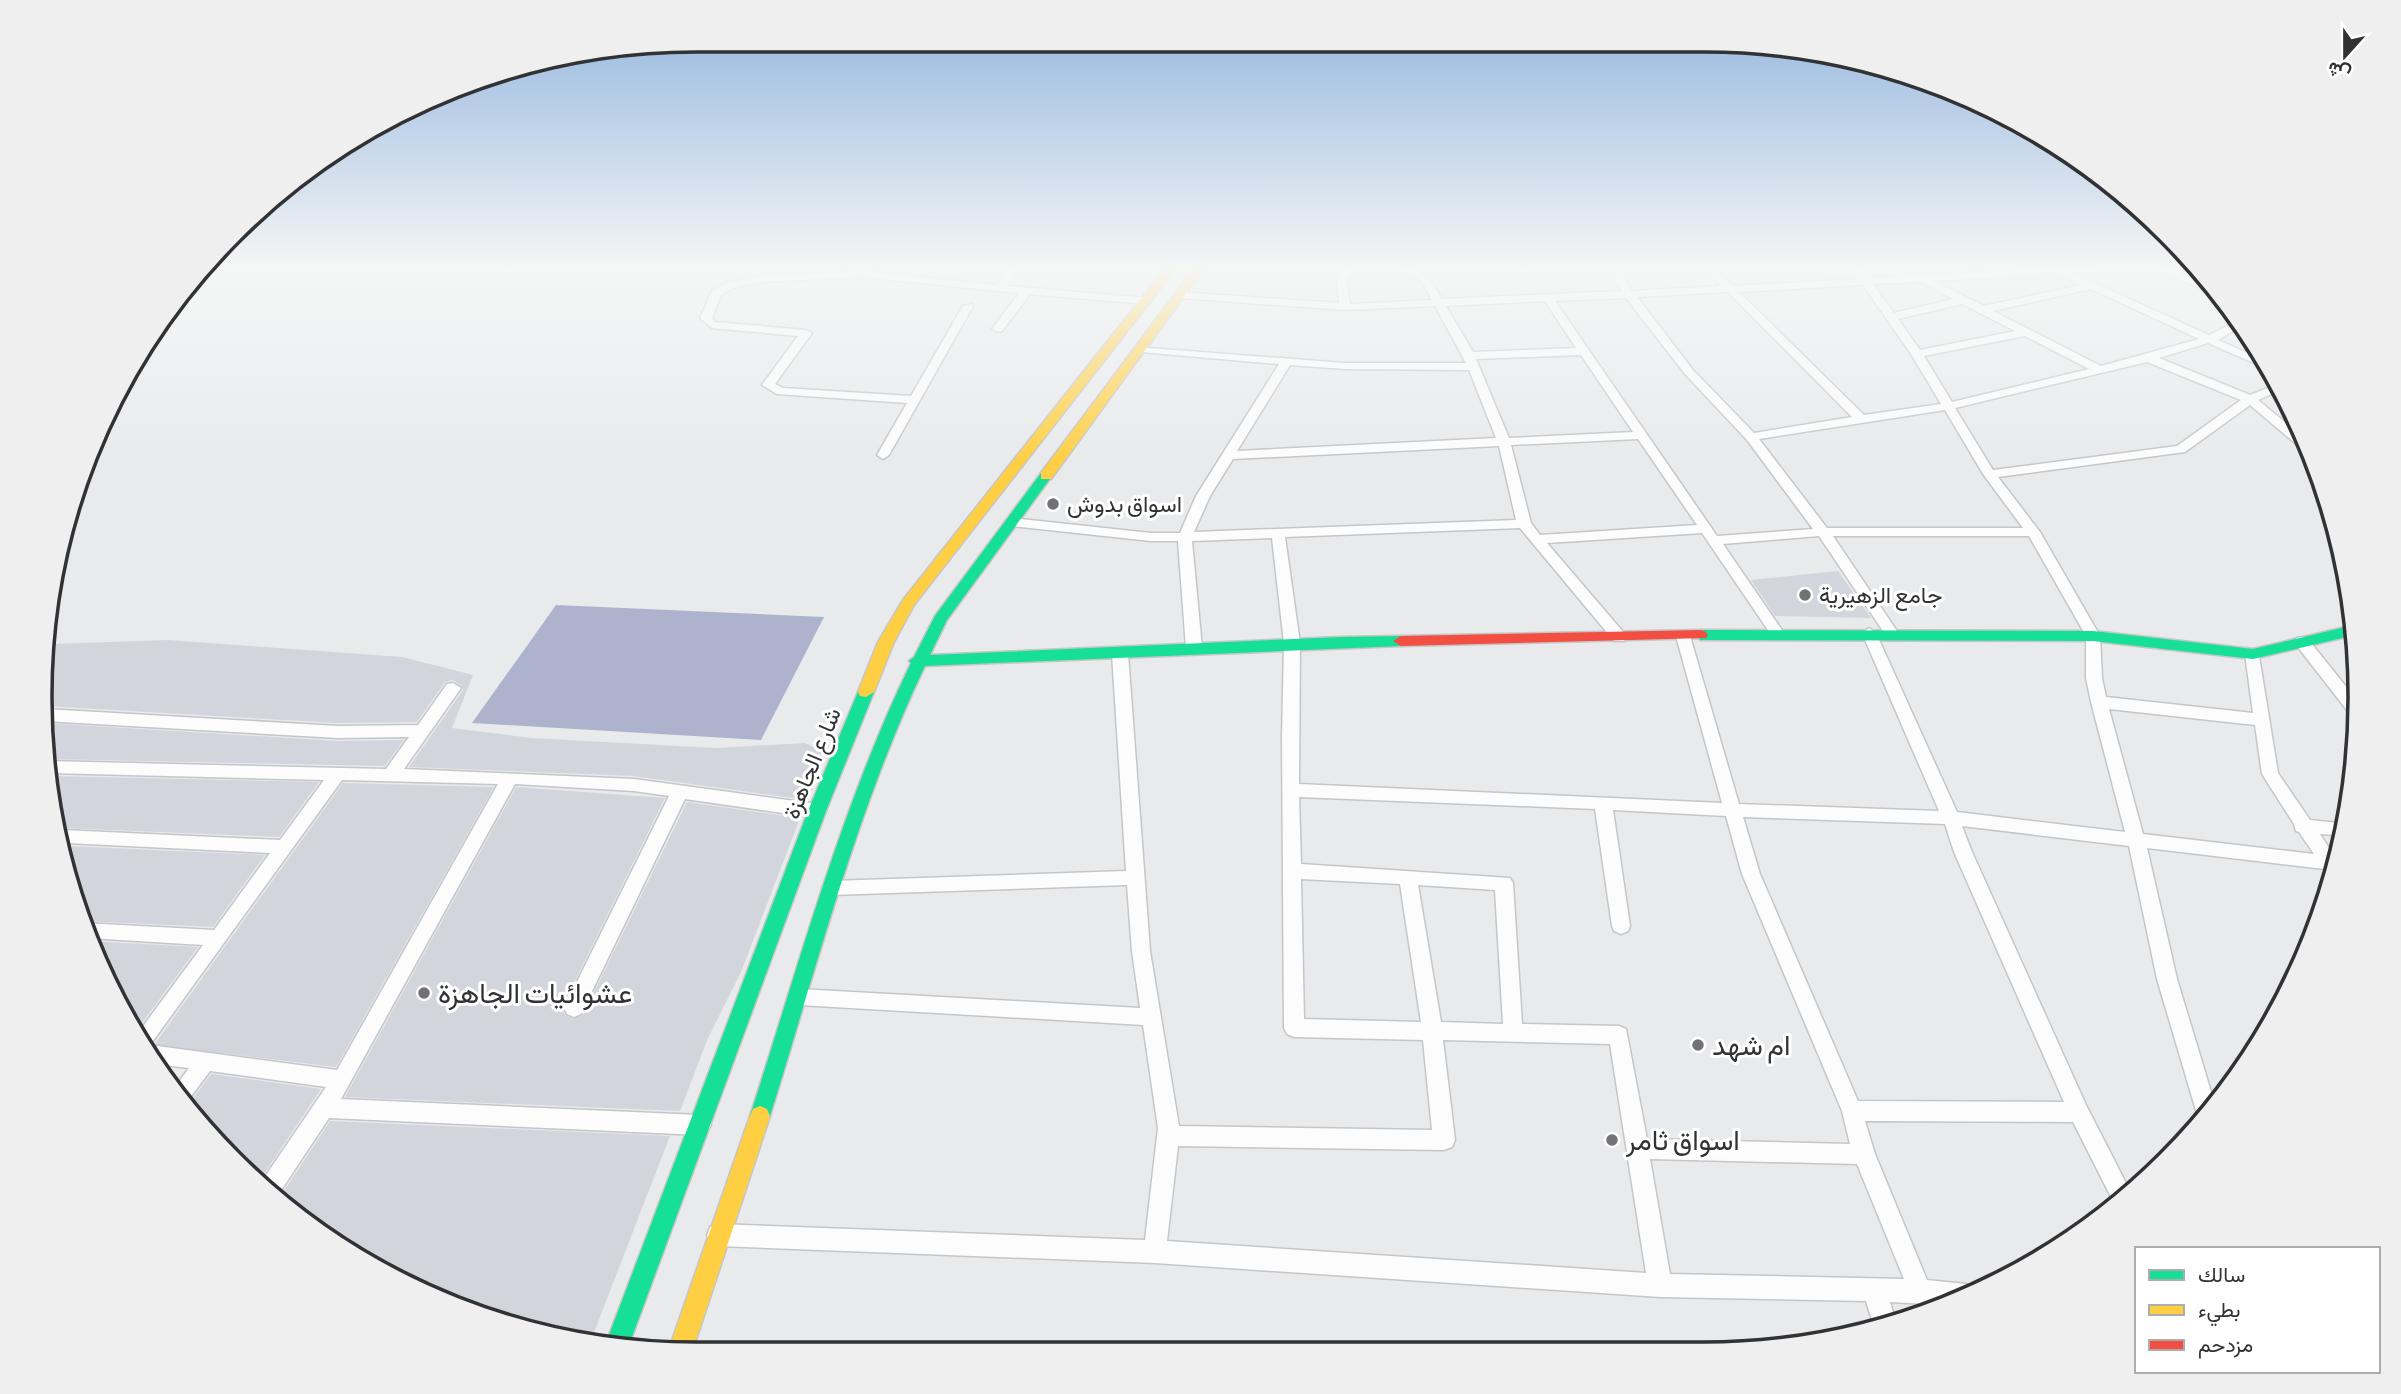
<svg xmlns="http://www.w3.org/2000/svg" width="2401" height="1394" font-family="'Sofia Sans Condensed',Vazirmatn,sans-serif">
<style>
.water{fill:#aeb3cd}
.building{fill:#d3d5dd}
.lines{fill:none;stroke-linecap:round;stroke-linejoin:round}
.street-casing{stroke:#c5c6c8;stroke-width:3}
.fast-casing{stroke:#c5c6c8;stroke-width:3}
.slow-casing{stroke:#c5c6c8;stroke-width:3}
.jam-casing{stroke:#c5c6c8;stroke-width:3}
.street{fill:#fcfcfc;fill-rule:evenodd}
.fast{fill:#16e098;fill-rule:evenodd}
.slow{fill:#ffcf43;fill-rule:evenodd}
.jam{fill:#f24e42;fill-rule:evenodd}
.poi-dot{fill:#727274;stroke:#fff;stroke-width:2.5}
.labels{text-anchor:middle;stroke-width:6;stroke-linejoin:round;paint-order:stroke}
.poi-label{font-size:23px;fill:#323234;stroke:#fff;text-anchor:start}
.street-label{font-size:23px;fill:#323234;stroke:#fff}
.near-poi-label{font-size:28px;fill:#323234;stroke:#fff;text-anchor:start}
.rim{fill:none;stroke:#323234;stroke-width:3.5}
</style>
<rect width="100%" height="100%" fill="#e9eaec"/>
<path class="water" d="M 556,605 L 824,617 L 761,740 L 472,723 Z"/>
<g class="building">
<path d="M 1838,571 L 1871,618 L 1775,616 L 1751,580 Z"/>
<path d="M 168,640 L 402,657 L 473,675 L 452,728 L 531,738 L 716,748 L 805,743 L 827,753 L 808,800 L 634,776 L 409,767 L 463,690 L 462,686 L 453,680 L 445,682 L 417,722 L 338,723 L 45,706 L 51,644 Z"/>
<path d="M 43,723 L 338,741 L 404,740 L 385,766 L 46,759 L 42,740 Z"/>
<path d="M 50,776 L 319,782 L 279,837 L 62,828 Z"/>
<path d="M 343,783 L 494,787 L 336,1067 L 154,1045 Z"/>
<path d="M 516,787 L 665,798 L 562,1007 L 565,1015 L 573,1019 L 583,1015 L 687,802 L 800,818 L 741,972 L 708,1038 L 680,1111 L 345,1097 Z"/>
<path d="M 66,846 L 265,855 L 213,927 L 84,921 Z"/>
<path d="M 88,941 L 198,947 L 139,1027 L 90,948 Z"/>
<path d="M 211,1074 L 321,1089 L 260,1180 L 203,1130 L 188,1105 Z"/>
<path d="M 330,1121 L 670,1136 L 591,1340 L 486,1319 L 332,1243 L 280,1197 Z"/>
</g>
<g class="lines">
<g class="street-casing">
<g id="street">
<path d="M 1011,266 L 1021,266 L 1007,286 L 1146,298 L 1151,301 L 1146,304 L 1030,294 L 1002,331 L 998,332 L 992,329 L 1019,293 L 862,277 L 761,282 L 733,288 L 721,295 L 712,318 L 715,322 L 806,330 L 812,333 L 775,384 L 783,388 L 911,396 L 963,306 L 972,304 L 973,306 L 889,455 L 883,459 L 877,455 L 907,403 L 777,394 L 762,385 L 798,336 L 712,328 L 700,318 L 712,291 L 726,283 L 761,276 L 862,271 L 997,285 Z"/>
<path d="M 1346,266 L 1357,266 L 1347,280 L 1350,304 L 1432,300 L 1421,280 L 1387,266 C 1419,266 1427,273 1442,299 L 1622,291 L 1606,266 L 1616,266 L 1632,291 L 1721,286 L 1702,266 L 1713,266 L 1733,286 L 1859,279 L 1850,266 L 1860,266 L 1869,278 L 2085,266 L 2163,266 L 2214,288 L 2221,297 L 2150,268 L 2072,273 L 2209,335 L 2240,319 L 2244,325 L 2218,340 L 2266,361 L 2270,370 L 2208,343 L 2159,358 L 2250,395 L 2278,384 L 2281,390 L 2258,400 L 2309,442 L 2314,456 L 2309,455 L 2250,405 L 2185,452 L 1998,477 L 2040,532 L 2100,636 L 2102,678 L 2106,697 L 2253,713 L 2245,654 L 2253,649 L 2258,650 L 2278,773 L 2310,820 L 2348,824 L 2345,836 L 2320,834 L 2337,860 L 2333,875 L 2324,869 L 2147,848 L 2177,979 L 2215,1105 L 2201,1121 L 2197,1114 L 2157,979 L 2129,846 L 1962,826 L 1972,852 L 2086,1105 L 2130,1191 L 2114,1203 L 2073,1122 L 1865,1121 L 1875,1154 L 1927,1280 L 1966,1284 L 1974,1288 L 1976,1291 L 1945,1305 L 1890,1302 L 1896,1323 L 1874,1327 L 1866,1301 L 1660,1297 L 1155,1263 L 718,1246 L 710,1243 L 707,1235 L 710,1227 L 718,1224 L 1145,1240 L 1158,1128 L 1143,1025 L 799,1005 L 792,1003 L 789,997 L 792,991 L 799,989 L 1140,1008 L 1132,951 L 1127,885 L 831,895 L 825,893 L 822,888 L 825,883 L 831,881 L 1126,871 L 1112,654 L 1120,649 L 1128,654 L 1150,951 L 1179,1126 L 1432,1130 L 1423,1040 L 1294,1037 L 1287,1034 L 1284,1028 L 1282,737 L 1284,643 L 1272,538 L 1192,541 L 1202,648 L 1194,653 L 1186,648 L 1178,541 L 1151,541 L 1012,526 L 1005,522 L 1012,518 L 1151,533 L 1180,533 L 1196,496 L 1279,364 L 1140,352 L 1134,349 L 1136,347 L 1345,363 L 1466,363 L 1435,306 L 1345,310 L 1179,298 L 1174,295 L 1179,292 L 1339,303 L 1337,280 ZM 2057,274 L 2081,285 L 1984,306 L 1934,281 ZM 1921,282 L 1953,299 L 1894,313 L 1873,284 ZM 1863,285 L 1911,354 L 1941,404 L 1864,415 L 1739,292 ZM 2091,289 L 2199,339 L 2101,366 L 1993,311 ZM 1728,292 L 1852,417 L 1754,433 L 1693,370 L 1637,297 ZM 1626,298 L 1685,374 L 1747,440 L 1813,529 L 1717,536 L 1555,301 ZM 1545,301 L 1576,348 L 1473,352 L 1446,306 ZM 1962,304 L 2015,331 L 1920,350 L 1898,319 ZM 2025,336 L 2089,369 L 1952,402 L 1924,356 ZM 1581,355 L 1633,432 L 1509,438 L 1476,359 ZM 2147,362 L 2241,400 L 2177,446 L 1993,470 L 1955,408 ZM 1290,365 L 1345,369 L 1469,370 L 1496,438 L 1237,451 ZM 1945,410 L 1983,474 L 2023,528 L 1827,528 L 1759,439 ZM 1638,439 L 1697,525 L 1540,535 L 1531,523 L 1511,445 ZM 1499,446 L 1516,520 L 1194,532 L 1210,496 L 1233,459 ZM 1520,528 L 1614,641 L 1624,641 L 1627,637 L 1624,633 L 1547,543 L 1702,533 L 1772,636 L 1777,638 L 1784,633 L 1723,544 L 1819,536 L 1887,637 L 1892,639 L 1899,634 L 1833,536 L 2029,536 L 2086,636 L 2086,678 L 2091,702 L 2125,832 L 1957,812 L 1876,633 L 1869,628 L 1862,633 L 1939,811 L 1739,804 L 1690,636 L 1683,631 L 1676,636 L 1722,803 L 1299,784 L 1300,643 L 1285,537 ZM 2109,709 L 2255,725 L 2262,774 L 2294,824 L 2296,831 L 2299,832 L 2314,854 L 2143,834 ZM 1299,797 L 1595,809 L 1612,926 L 1614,931 L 1621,934 L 1628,931 L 1630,926 L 1613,810 L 1726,816 L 1742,874 L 1842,1111 L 1850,1144 L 1647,1139 L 1626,1029 L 1619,1026 L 1522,1024 L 1513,883 L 1510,878 L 1301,864 ZM 1743,817 L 1945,824 L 1954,852 L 2064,1102 L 1858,1101 L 1760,874 ZM 1301,879 L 1400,884 L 1421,1022 L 1304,1019 ZM 1418,885 L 1495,890 L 1503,1024 L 1441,1022 ZM 1443,1040 L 1610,1044 L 1646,1273 L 1167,1241 L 1178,1146 L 1444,1150 L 1452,1147 L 1455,1140 ZM 1650,1159 L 1857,1164 L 1904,1279 L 1670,1274 Z"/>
<path d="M 2302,637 L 2307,638 L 2360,704 L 2359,719 L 2353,718 L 2297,646 L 2294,642 L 2297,638 Z"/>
<path d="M 453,683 L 461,688 L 404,769 L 634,779 L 817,804 L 823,806 L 826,811 L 823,816 L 817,818 L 685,799 L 581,1014 L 574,1017 L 567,1014 L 564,1008 L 669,796 L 634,791 L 515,784 L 341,1099 L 700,1115 L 707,1118 L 711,1125 L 707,1132 L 700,1135 L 329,1118 L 278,1195 L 262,1181 L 326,1087 L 210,1071 L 186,1103 L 176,1086 L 189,1068 L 163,1065 L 152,1048 L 157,1046 L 337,1070 L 498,784 L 342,780 L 150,1045 L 141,1029 L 203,945 L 88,938 L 84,923 L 214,930 L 270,853 L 66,843 L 63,830 L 280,840 L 324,780 L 49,773 L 47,761 L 386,769 L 409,737 L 338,738 L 44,721 L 45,709 L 338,726 L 418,725 L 447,684 Z"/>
</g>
</g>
<g class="fast-casing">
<g id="fast">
<path d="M 1046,472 L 1052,476 L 947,620 L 930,655 L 1341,637 L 1401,636 L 1409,641 L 1401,646 L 925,666 C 857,808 817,966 770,1116 L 767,1123 L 760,1126 L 753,1123 L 750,1116 C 799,965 841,807 911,663 L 909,661 L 914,657 L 935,616 L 1041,473 Z"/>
<path d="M 2354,625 L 2355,635 L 2253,659 L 2093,641 L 1701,640 L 1694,635 L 1701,630 L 2093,631 L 2253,649 Z"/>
<path d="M 866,687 L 874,692 L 826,811 L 629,1345 L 628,1347 L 606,1343 L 808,811 L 858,692 Z"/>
</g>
</g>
<g class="slow-casing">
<g id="slow">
<path d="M 1167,266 L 1178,266 L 914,605 L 894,642 L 874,692 L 866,697 L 860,696 L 858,692 L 878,642 L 903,600 Z"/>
<path d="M 1196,266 L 1206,266 L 1051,479 L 1041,479 L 1041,473 Z"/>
<path d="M 760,1106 L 767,1109 L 770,1116 L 692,1352 L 668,1352 L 750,1116 L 753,1109 Z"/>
</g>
</g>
<g class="jam-casing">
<path id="jam" d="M 1701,630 L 1706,632 L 1708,635 L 1706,638 L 1401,646 L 1393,641 L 1401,636 Z"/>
</g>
<use href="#street" class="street"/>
<use href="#fast" class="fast"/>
<use href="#slow" class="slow"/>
<use href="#jam" class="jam"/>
</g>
<linearGradient id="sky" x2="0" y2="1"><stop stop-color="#91b4dd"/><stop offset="0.58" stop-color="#f5f6f6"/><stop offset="1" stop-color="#f5f6f6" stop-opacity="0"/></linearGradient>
<rect width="2401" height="461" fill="url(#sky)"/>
<g class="poi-dot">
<circle cx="1053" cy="504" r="7"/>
<circle cx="1805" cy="595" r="7"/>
<circle cx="424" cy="993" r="7"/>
<circle cx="1698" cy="1045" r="7"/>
<circle cx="1612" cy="1140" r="7"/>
</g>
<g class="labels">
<g class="poi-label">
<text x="1067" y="512">اسواق بدوش</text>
<text x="1819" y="603">جامع الزهيرية</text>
</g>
<g class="street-label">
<text transform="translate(812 763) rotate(-68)" y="8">شارع الجاهزة</text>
</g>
<g class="near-poi-label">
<text x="438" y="1003">عشوائيات الجاهزة</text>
<text x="1712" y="1055">ام شهد</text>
<text x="1626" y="1150">اسواق ثامر</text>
</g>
</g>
<path d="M0 0H2401V1394H0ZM696 52H1704A644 644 0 0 1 2348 696V698A644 644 0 0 1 1704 1342H696A644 644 0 0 1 52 698V696A644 644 0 0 1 696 52Z" fill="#efefef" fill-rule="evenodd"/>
<path class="rim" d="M696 52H1704A644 644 0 0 1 2348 696V698A644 644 0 0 1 1704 1342H696A644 644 0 0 1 52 698V696A644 644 0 0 1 696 52Z"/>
<rect x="2135" y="1247" width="245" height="126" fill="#ffffff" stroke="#adadae" stroke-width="2"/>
<rect x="2149" y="1270" width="35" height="10" fill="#16e098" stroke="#adadae" stroke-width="2"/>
<text x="2198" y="1282" font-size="21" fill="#323234">سالك</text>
<rect x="2149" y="1305" width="35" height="10" fill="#ffcf43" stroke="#adadae" stroke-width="2"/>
<text x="2198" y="1317" font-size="21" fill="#323234">بطيء</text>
<rect x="2149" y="1340" width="35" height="10" fill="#f24e42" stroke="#adadae" stroke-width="2"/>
<text x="2198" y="1352" font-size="21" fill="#323234">مزدحم</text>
<g transform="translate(2345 56) rotate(201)" stroke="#ffffff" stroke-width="5" paint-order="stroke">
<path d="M0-5L12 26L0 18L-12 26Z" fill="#323234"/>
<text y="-10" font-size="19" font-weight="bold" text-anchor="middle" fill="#323234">ش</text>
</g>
</svg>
